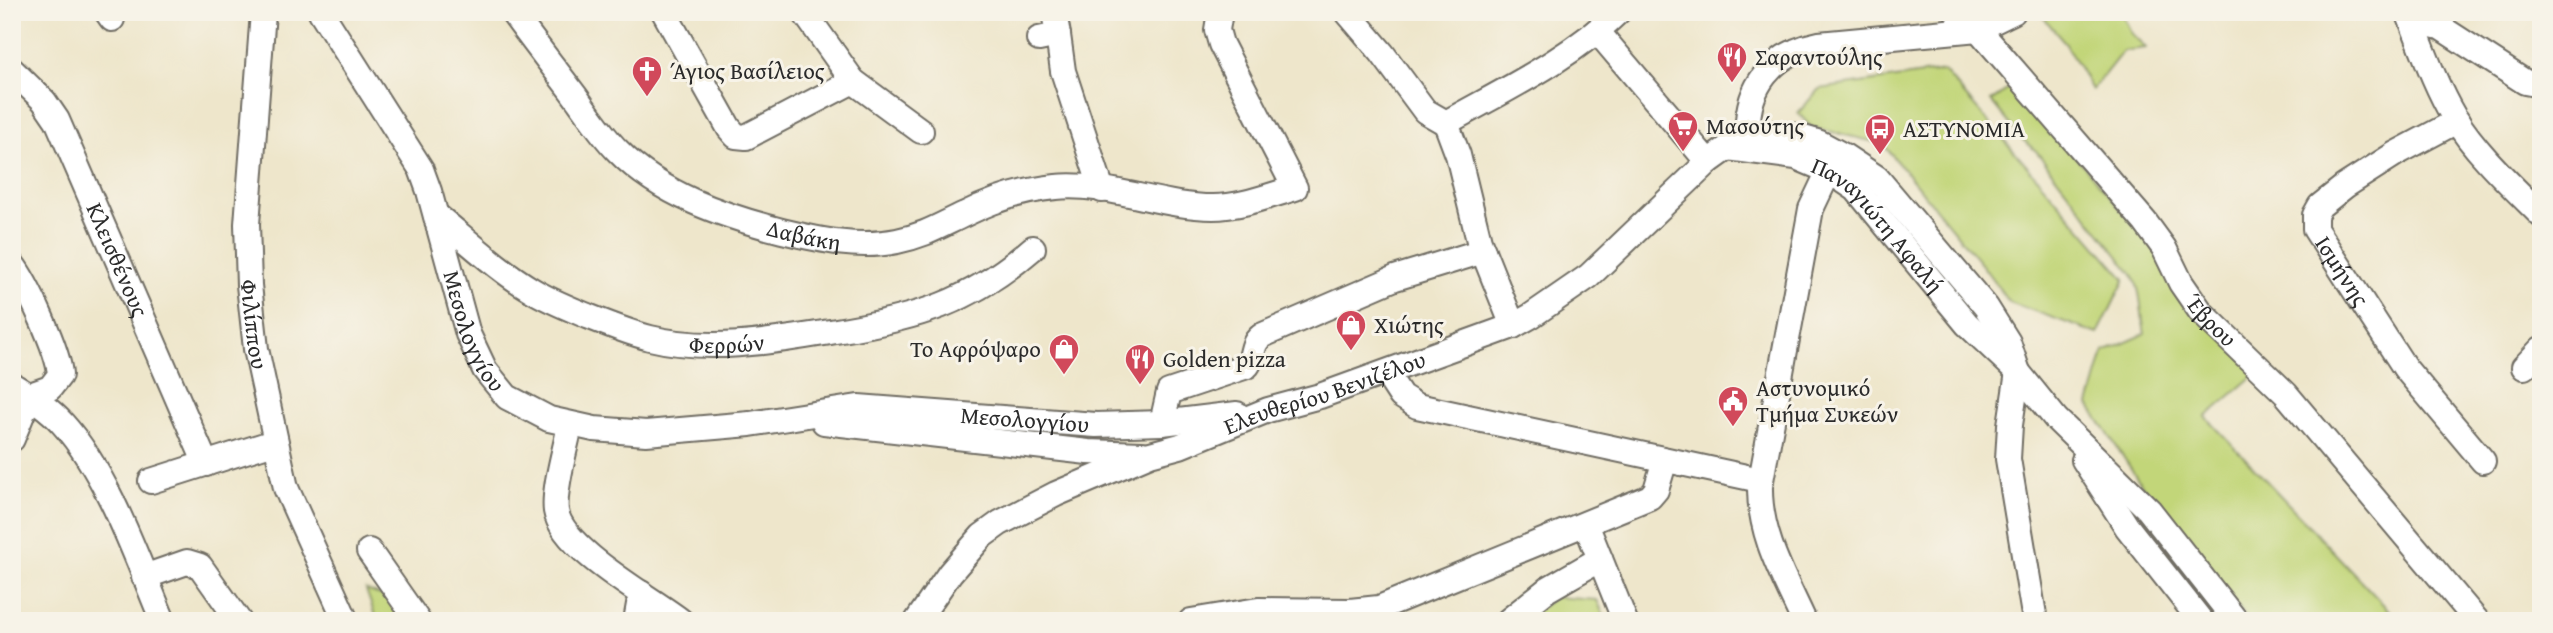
<svg xmlns="http://www.w3.org/2000/svg" width="2553" height="633" font-family="'Gentium Book Plus',serif">
<style>
.green{fill:#c2d679;stroke:#768052;stroke-width:2}
.lines{fill:none;stroke-linecap:round;stroke-linejoin:round}
.minor-casing{stroke:#6f6c63;stroke-width:28}
.minor{stroke:#fff;stroke-width:24}
.labels{text-anchor:middle;stroke-width:6;stroke-linejoin:round;paint-order:stroke}
.poi-label{font-size:23px;fill:#2b2b2b;stroke:#f7f3e8;text-anchor:start}
.street-label{font-size:23px;fill:#2b2b2b;stroke:#f7f3e8}
</style>
<rect width="100%" height="100%" fill="#f7f3e8"/>
<filter id="ink" filterUnits="userSpaceOnUse"><feTurbulence type="fractalNoise" baseFrequency=".0143" numOctaves="2"/><feDisplacementMap in="SourceGraphic" scale="14" xChannelSelector="R" yChannelSelector="G"/><feConvolveMatrix kernelMatrix="1 2 1 2 8 2 1 2 1" color-interpolation-filters="sRGB"/></filter>
<filter id="wash" filterUnits="userSpaceOnUse"><feTurbulence type="fractalNoise" baseFrequency=".00686" numOctaves="4" result="noise"/><feDisplacementMap in="SourceGraphic" scale="28" xChannelSelector="R" yChannelSelector="G"/><feGaussianBlur stdDeviation="1.57" result="paint"/><feColorMatrix in="noise" values="0 0 0 0 0 0 0 0 0 0 0 0 0 0 0 0 0 1.4 0 .05"/><feComposite in="paint" operator="in"/></filter>
<g filter="url(#wash)">
<rect width="100%" height="100%" fill="#eee6cb"/>
<g class="green">
<path d="M 2045,12 L 2121,12 L 2132,34 L 2146,48 L 2123,51 L 2092,90 L 2064,41 L 2042,16 Z"/>
<path d="M 1944,71 L 2125,279 L 2098,334 L 2009,302 L 1982,265 L 1883,144 L 1811,127 L 1798,113 L 1819,89 Z"/>
<path d="M 2014,85 L 2139,230 L 2256,374 L 2206,417 L 2399,621 L 2249,621 L 2155,505 L 2089,405 L 2104,352 L 2145,334 C 2141,315 2142,293 2133,275 L 2036,151 L 2022,139 L 1991,101 Z"/>
<path d="M 366,590 L 403,603 L 411,621 L 377,621 Z"/>
<path d="M 1554,597 L 1597,600 L 1606,621 L 1524,621 Z"/>
</g>
</g>
<g filter="url(#ink)">
<g class="lines">
<g class="minor-casing">
<g id="minor">
<path d="M 107,12 L 112,19"/>
<path id="s1" d="M 263,12 L 247,224 L 249,285 L 256,349 L 286,488 L 346,621"/>
<path id="s2" d="M 321,12 L 421,169 L 429,191 L 468,334 L 485,370 L 507,397 L 549,419 L 594,429 L 646,433 L 750,424 L 858,407 L 1096,425 L 1162,423 L 1237,414"/>
<path id="s3" d="M 512,12 C 533,41 555,69 576,97 C 589,115 602,135 618,151 C 661,195 724,216 782,231 C 820,240 858,249 897,241 C 926,235 939,226 965,214 C 993,200 1025,190 1056,187 C 1108,182 1160,207 1213,207 C 1240,207 1268,196 1295,188 L 1221,44 L 1217,30 L 1220,12"/>
<path d="M 664,12 L 729,128 L 736,136 L 746,137 L 853,81"/>
<path d="M 804,12 L 853,81 L 921,131"/>
<path d="M 1347,12 L 1382,53 L 1425,111 L 1446,123"/>
<path id="s4" d="M 1957,12 L 1978,29 L 2145,222 L 2164,248 L 2181,283 L 2201,312 L 2286,394 L 2477,621"/>
<path d="M 2408,12 C 2422,47 2435,85 2454,117 C 2476,153 2511,185 2541,215"/>
<path d="M 2414,26 L 2431,25 L 2440,27 L 2525,82 L 2541,85"/>
<path d="M 1597,31 L 1708,162"/>
<path d="M 1058,35 L 1063,71 L 1102,190"/>
<path d="M 1039,39 L 1058,35 L 1054,12"/>
<path id="s5" d="M 12,70 L 44,101 L 57,120 L 206,464"/>
<path id="s6" d="M 2457,121 L 2395,154 L 2345,186 L 2320,206 L 2315,215 L 2315,229 L 2405,368 L 2483,461"/>
<path d="M 1446,123 L 1458,155 L 1479,241 L 1513,326"/>
<path d="M 1446,123 C 1504,90 1569,60 1618,12"/>
<path d="M 1748,135 C 1745,88 1772,53 1819,44 L 1978,29 L 2013,12"/>
<path id="s7" d="M 1728,148 L 1796,157 L 1829,171 L 1856,189 L 1967,324 L 2018,372 L 2056,419 L 2149,510 L 2236,621"/>
<path id="s8" d="M 436,215 C 467,240 498,270 532,290 C 550,301 571,309 590,317 C 610,325 630,333 650,338 C 711,353 775,341 836,331 C 917,318 970,303 1033,248"/>
<path d="M 12,264 C 27,283 59,352 60,375 L 50,388 L 30,395 L 12,439"/>
<path d="M 2524,367 L 2541,349"/>
<path d="M 1386,373 L 1401,396 L 1417,406 L 1760,480"/>
<path d="M 12,385 C 30,396 49,408 63,424 C 108,474 137,559 163,621"/>
<path d="M 824,422 L 1088,452 L 1142,454"/>
<path d="M 1162,423 L 1169,392 L 1247,366 C 1255,355 1250,343 1263,335 L 1395,278 L 1483,251"/>
<path d="M 570,425 C 566,447 553,490 556,511 C 562,549 650,597 681,621"/>
<path d="M 2084,460 L 2127,527 L 2201,621"/>
<path d="M 151,481 L 274,442"/>
<path d="M 1586,524 L 1625,621"/>
<path d="M 369,551 L 418,621"/>
<path d="M 144,577 L 187,562 L 200,566 L 239,621"/>
<path d="M 636,621 L 641,593"/>
<path id="s9" d="M 917,621 L 950,573 L 982,536 L 1000,523 L 1056,494 L 1150,454 L 1180,446 L 1268,410 L 1320,396 L 1513,326 L 1531,316 L 1589,276 L 1708,162 L 1743,137 L 1770,133 L 1797,136 L 1820,143 L 1844,156 L 1877,178 L 1986,307 L 2008,342 L 2018,372 L 2010,425 L 2008,459 L 2035,621"/>
<path d="M 1191,621 L 1258,610 L 1350,611 L 1379,608 L 1650,497 L 1656,490 L 1665,460"/>
<path d="M 1508,621 L 1548,589 L 1600,559"/>
<path d="M 1804,621 C 1784,577 1759,535 1760,486 L 1811,209 L 1829,171"/>
</g>
</g>
<use href="#minor" class="minor"/>
</g>
</g>
<defs>
<g id="restaurant-pin" transform="scale(1.575)"><path d="M0 17L-7.5 6A9.5 9.5 0 1 1 7.5 6Z" fill="#d1495b" stroke="#f7f3e8"/><path d="M-5-6h1v4h1v-4h1v4h1v-4h1v5L-1.5 .5V6h-2V.5L-5-1ZM5-6V6H3V1.5H1.5Q1.5-4 5-6Z" fill="#fff"/></g>
<g id="church-pin" transform="scale(1.575)"><path d="M0 17L-7.5 6A9.5 9.5 0 1 1 7.5 6Z" fill="#d1495b" stroke="#f7f3e8"/><path d="M-1.2-6h2.4v3.5h3.3v2.4h-3.3V6h-2.4V-.1h-3.3v-2.4h3.3Z" fill="#fff"/></g>
<g id="supermarket-pin" transform="scale(1.575)"><path d="M0 17L-7.5 6A9.5 9.5 0 1 1 7.5 6Z" fill="#d1495b" stroke="#f7f3e8"/><path d="M-6-5.5h2.5l.6 2H6L4.5 2H-2.5L-4.4-4H-6ZM-1.5 3.2a1.3 1.3 0 1 0 .1 0ZM3 3.2a1.3 1.3 0 1 0 .1 0Z" fill="#fff"/></g>
<g id="bus-pin" transform="scale(1.575)"><path d="M0 17L-7.5 6A9.5 9.5 0 1 1 7.5 6Z" fill="#d1495b" stroke="#f7f3e8"/><path d="M-5-6H5V4H4V6H2V4H-2V6H-4V4H-5ZM-3.5-4V0h7V-4ZM-3.5 1.2v1.5H-2V1.2ZM2 1.2v1.5H3.5V1.2Z" fill="#fff"/></g>
<g id="shop-pin" transform="scale(1.575)"><path d="M0 17L-7.5 6A9.5 9.5 0 1 1 7.5 6Z" fill="#d1495b" stroke="#f7f3e8"/><path d="M-5-2.5h2.3a2.7 3.5 0 0 1 5.4 0H5L5.5 6h-11ZM-1.5-2.5h3a1.5 2.3 0 0 0-3 0Z" fill="#fff"/></g>
<g id="civic-pin" transform="scale(1.575)"><path d="M0 17L-7.5 6A9.5 9.5 0 1 1 7.5 6Z" fill="#d1495b" stroke="#f7f3e8"/><path d="M-.6-6.5H3V-4.5H.6V-3L4-1V1h2V6H-6V1h2V-1L-.6-3ZM-1.2 2.5V6h2.4V2.5Z" fill="#fff"/></g>
</defs>
<g fill-rule="evenodd">
<use href="#restaurant-pin" x="1732" y="57"/>
<use href="#church-pin" x="647" y="71"/>
<use href="#supermarket-pin" x="1683" y="126"/>
<use href="#bus-pin" x="1880" y="129"/>
<use href="#shop-pin" x="1351" y="325"/>
<use href="#shop-pin" x="1064" y="349"/>
<use href="#restaurant-pin" x="1140" y="359"/>
<use href="#civic-pin" x="1733" y="401"/>
</g>
<g class="labels">
<g class="poi-label">
<text x="1755" y="65">Σαραντούλης</text>
<text x="670" y="79">Άγιος Βασίλειος</text>
<text x="1706" y="134">Μασούτης</text>
<text x="1903" y="137">ΑΣΤΥΝΟΜΙΑ</text>
<text x="1374" y="333">Χιώτης</text>
<text x="1041" y="357" text-anchor="end">Το Αφρόψαρο</text>
<text x="1163" y="367">Golden pizza</text>
<text x="1756" y="396">Αστυνομικό<tspan x="1756" dy="26">Τμήμα Συκεών</tspan></text>
</g>
<g class="street-label">
<text dy="8" stroke="none"><textPath href="#s7" startOffset="177">Παναγιώτη Αφαλή</textPath></text>
<text dy="8" stroke="none"><textPath href="#s3" startOffset="382">Δαβάκη</textPath></text>
<text dy="8" stroke="none"><textPath href="#s5" startOffset="220">Κλεισθένους</textPath></text>
<text dy="8" stroke="none"><textPath href="#s6" startOffset="236">Ισμήνης</textPath></text>
<text dy="8" stroke="none"><textPath href="#s4" startOffset="401">Έβρου</textPath></text>
<text dy="8" stroke="none"><textPath href="#s1" startOffset="313">Φιλίππου</textPath></text>
<text dy="8" stroke="none"><textPath href="#s2" startOffset="357">Μεσολογγίου</textPath></text>
<text dy="8" stroke="none"><textPath href="#s8" startOffset="327">Φερρών</textPath></text>
<text dy="8" stroke="none"><textPath href="#s9" startOffset="480">Ελευθερίου Βενιζέλου</textPath></text>
<text dy="8" stroke="none"><textPath href="#s2" startOffset="959">Μεσολογγίου</textPath></text>
</g>
</g>
<rect width="2553" height="633" fill="none" stroke="#f7f3e8" stroke-width="42"/>
</svg>
